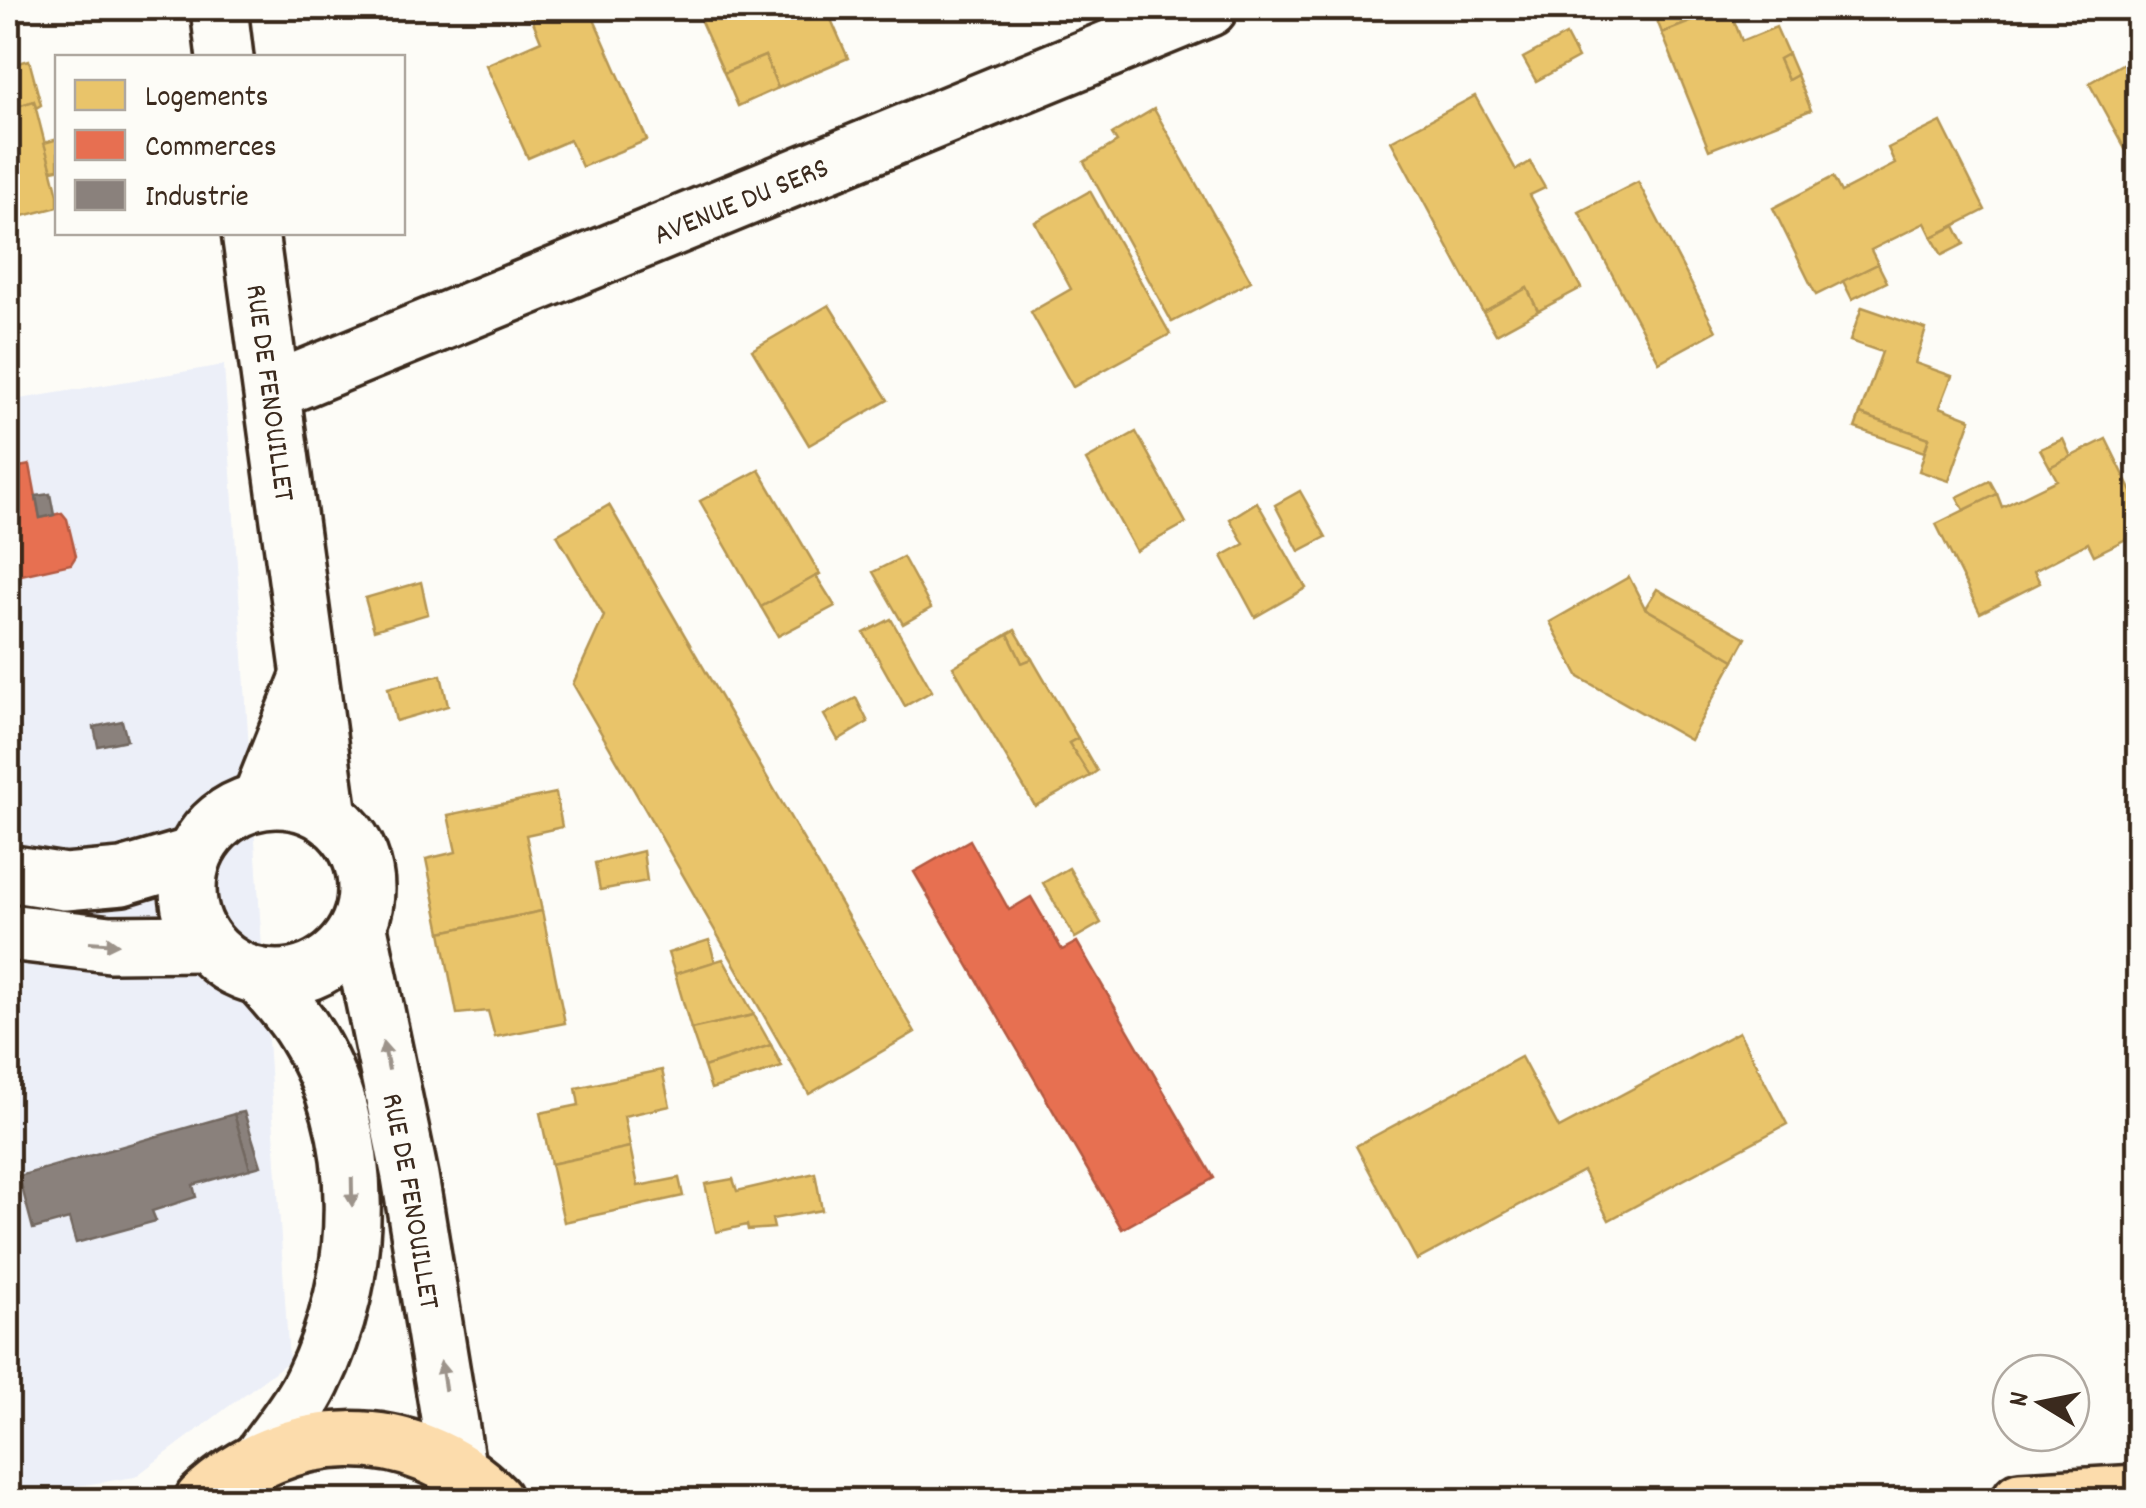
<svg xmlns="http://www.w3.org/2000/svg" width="2146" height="1508" font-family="Dekko,sans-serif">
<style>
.built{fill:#eceff8}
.homes{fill:#e9c46a;stroke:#b59653;stroke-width:2.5}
.shops{fill:#e76f51;stroke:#b35a42;stroke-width:2.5}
.industry{fill:#8a817c;stroke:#726760;stroke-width:2.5}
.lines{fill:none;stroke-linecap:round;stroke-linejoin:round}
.tertiary-casing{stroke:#3b2a1e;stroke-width:62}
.secondary-casing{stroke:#3b2a1e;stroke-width:62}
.primary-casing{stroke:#3b2a1e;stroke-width:62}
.tertiary{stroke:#fdfcf7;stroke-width:55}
.secondary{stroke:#fdfcf7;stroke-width:55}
.primary{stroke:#fcdcac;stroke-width:55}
.oneway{fill:#9c938a}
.labels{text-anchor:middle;stroke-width:10;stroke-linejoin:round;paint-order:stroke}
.street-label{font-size:30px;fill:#3b2a1e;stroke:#fdfcf7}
</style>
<rect width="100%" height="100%" fill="#fdfcf7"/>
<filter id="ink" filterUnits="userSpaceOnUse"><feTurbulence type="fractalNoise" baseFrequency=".01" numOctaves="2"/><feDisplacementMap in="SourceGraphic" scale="20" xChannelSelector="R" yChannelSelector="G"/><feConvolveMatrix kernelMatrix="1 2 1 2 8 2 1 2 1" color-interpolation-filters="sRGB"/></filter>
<g filter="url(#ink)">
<path class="built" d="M 224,365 L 289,1361 L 135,1477 L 8,1497 L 8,401 Z"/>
<g class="homes">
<path d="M 532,8 L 589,8 L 647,140 L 582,167 L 570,140 L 528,158 L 486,65 L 541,41 L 528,9 Z"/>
<path d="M 695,8 L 826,8 L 848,58 L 778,88 L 765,56 L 724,73 Z"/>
<path d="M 1652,8 L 1726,8 L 1662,33 Z"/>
<path d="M 1726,8 L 1729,8 L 1742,41 L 1776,27 L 1788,54 L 1779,59 L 1788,80 L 1797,75 L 1811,110 L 1709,150 L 1662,33 Z"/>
<path d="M 1566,35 L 1578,58 L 1536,81 L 1523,58 Z"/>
<path d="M 1788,54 L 1797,75 L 1788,80 L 1779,59 Z"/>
<path d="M 2138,55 L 2138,154 L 2130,158 L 2089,83 Z"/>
<path d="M 765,56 L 778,88 L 738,106 L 724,73 Z"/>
<path d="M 29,60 L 41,105 L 36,108 L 34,101 L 8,109 L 8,66 Z"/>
<path d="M 1475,96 L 1516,170 L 1530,162 L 1545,188 L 1530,195 L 1581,288 L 1538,311 L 1527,288 L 1483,312 L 1391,141 Z"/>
<path d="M 34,101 L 58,195 L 58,207 L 8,220 L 8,109 Z"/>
<path d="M 1154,109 L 1251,281 L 1172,322 L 1084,162 L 1117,142 L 1112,134 Z"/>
<path d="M 1941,122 L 1985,210 L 1932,237 L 1925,223 L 1871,250 L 1878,264 L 1816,295 L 1773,208 L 1833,177 L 1841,192 L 1895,164 L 1888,148 Z"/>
<path d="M 58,139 L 58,169 L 52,170 L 44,143 Z"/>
<path d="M 1638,182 L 1716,331 L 1659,362 L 1579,212 Z"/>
<path d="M 1090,191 L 1170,334 L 1073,387 L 1031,312 L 1071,289 L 1035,222 Z"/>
<path d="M 1955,226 L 1964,244 L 1942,255 L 1932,237 Z"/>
<path d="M 1878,264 L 1887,282 L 1852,299 L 1843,281 Z"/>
<path d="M 1527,288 L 1538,311 L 1496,334 L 1483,312 Z"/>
<path d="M 829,305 L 888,400 L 809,445 L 752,350 Z"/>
<path d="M 1862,307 L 1926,329 L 1915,363 L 1952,376 L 1940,407 L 1971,419 L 1949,481 L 1919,471 L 1929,438 L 1860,414 L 1882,352 L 1850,341 Z"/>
<path d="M 1860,414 L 1929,438 L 1924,452 L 1855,428 Z"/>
<path d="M 1136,432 L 1186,523 L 1136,551 L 1086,460 Z"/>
<path d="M 2063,439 L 2071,457 L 2050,467 L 2040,449 Z"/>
<path d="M 2106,439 L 2138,504 L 2138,533 L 2094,555 L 2088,543 L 2034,571 L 2040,583 L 1980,613 L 1936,524 L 1997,494 L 2002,507 L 2057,480 L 2050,467 Z"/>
<path d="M 759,470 L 820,574 L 761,607 L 700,501 Z"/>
<path d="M 1990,481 L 1997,494 L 1964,510 L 1957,497 Z"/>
<path d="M 1300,491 L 1326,537 L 1299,551 L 1275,505 Z"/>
<path d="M 1257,502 L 1306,588 L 1255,617 L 1222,556 L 1244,544 L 1230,519 Z"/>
<path d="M 609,505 L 915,1032 L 809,1094 L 573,684 L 604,616 L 557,535 Z"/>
<path d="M 903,557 L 931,608 L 903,624 L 873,572 Z"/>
<path d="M 816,576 L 835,606 L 778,636 L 761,607 Z"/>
<path d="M 1629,577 L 1645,608 L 1734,660 L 1690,740 L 1579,677 L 1550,622 Z"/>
<path d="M 421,582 L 428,614 L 374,630 L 365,598 Z"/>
<path d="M 1657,589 L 1746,638 L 1734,660 L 1645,608 Z"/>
<path d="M 891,619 L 932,691 L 905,706 L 864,633 Z"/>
<path d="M 1015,630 L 1032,659 L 1022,663 L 1008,634 Z"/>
<path d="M 1008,634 L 1022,663 L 1032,659 L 1078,738 L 1069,743 L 1090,776 L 1035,806 L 953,667 Z"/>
<path d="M 441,675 L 448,706 L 396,721 L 388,688 Z"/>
<path d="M 856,698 L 868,722 L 838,740 L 824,715 Z"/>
<path d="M 1078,738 L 1097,771 L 1090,776 L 1069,743 Z"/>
<path d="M 556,793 L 562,827 L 526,835 L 542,911 L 441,932 L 426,859 L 456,852 L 448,815 Z"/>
<path d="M 643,851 L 647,881 L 600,890 L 595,863 Z"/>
<path d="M 1069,868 L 1101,923 L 1075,938 L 1043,883 Z"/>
<path d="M 542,911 L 565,1023 L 495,1037 L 488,1011 L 457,1014 L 441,932 Z"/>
<path d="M 709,940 L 715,962 L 675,974 L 668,953 Z"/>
<path d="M 723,959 L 754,1015 L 691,1029 L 675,974 Z"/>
<path d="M 754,1015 L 771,1045 L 704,1067 L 691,1029 Z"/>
<path d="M 1739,1032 L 1787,1124 L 1609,1220 L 1583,1171 L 1417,1260 L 1356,1146 L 1521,1057 L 1559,1128 Z"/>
<path d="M 771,1045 L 782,1067 L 711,1089 L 704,1067 Z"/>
<path d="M 662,1070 L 670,1106 L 624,1116 L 630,1147 L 551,1164 L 540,1113 L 579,1105 L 576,1088 Z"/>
<path d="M 630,1147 L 638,1186 L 679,1178 L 683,1196 L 564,1222 L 551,1164 Z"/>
<path d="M 815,1173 L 822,1210 L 772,1219 L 774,1228 L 748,1230 L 747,1225 L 716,1232 L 705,1184 L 733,1179 L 737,1191 Z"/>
</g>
<g class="shops">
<path d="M 30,465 L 40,518 L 62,513 L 67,519 L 76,556 L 71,564 L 8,578 L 8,469 Z"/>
<path d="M 970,840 L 1009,910 L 1031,897 L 1062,950 L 1077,942 L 1214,1178 L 1122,1229 L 914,872 Z"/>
</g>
<g class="industry">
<path d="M 50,494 L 54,515 L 40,518 L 36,496 Z"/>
<path d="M 122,721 L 127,740 L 98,746 L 94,727 Z"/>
<path d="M 244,1112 L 261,1166 L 250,1169 L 234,1114 Z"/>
<path d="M 234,1114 L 250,1169 L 193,1185 L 196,1197 L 152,1211 L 156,1221 L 76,1243 L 69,1219 L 33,1229 L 19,1176 Z"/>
</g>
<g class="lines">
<g class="tertiary-casing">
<g id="tertiary">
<path id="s1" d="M 273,391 L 1209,8"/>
</g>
</g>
<g class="secondary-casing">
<g id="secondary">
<path d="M 219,8 L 225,58"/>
<path id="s2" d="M 250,232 L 329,816"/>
<circle cx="277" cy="889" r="89"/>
<path d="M 260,800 L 308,680"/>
<path d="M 8,873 L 65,882 L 122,877 L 193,856"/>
<path id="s3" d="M 359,928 L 410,1176 L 458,1472"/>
<path d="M 8,932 L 110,944 L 204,943"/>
<path d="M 261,1458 C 278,1433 299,1409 312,1382 C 365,1275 369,1134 304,1032 C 292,1012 276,995 261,978"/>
</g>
</g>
<g class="primary-casing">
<g id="primary">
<path d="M 203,1500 C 285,1422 413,1417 494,1500"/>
<path d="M 2020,1500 L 2138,1493"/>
</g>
</g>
<use href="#tertiary" class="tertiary"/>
<use href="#secondary" class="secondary"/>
<use href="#primary" class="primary"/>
</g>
<defs><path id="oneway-solid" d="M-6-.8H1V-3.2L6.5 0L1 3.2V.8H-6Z" transform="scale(2.5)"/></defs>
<g class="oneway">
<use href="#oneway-solid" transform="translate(104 943) rotate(4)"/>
<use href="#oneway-solid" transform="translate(386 1056) rotate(-102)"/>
<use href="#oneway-solid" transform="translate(352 1192) rotate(89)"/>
<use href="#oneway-solid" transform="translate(443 1376) rotate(-99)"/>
</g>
</g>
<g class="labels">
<g class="street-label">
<text dy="10" stroke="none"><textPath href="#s1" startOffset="505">AVENUE DU SERS</textPath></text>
<text dy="10" stroke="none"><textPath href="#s2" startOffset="162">RUE DE FENOUILLET</textPath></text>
<text dy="10" stroke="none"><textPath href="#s3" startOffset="278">RUE DE FENOUILLET</textPath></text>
</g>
</g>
<rect width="2146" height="1508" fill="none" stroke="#fdfcf7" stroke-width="40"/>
<rect x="20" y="20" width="2106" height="1468" fill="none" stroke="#3b2a1e" stroke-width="4" filter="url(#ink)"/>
<rect x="55" y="55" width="350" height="180" fill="#fdfcf7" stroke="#afa8a0" stroke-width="2.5"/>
<rect x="75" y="80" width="50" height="30" fill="#e9c46a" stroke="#afa8a0" stroke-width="2.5"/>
<text x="145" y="105" font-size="30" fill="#3b2a1e">Logements</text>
<rect x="75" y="130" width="50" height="30" fill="#e76f51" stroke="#afa8a0" stroke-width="2.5"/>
<text x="145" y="155" font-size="30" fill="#3b2a1e">Commerces</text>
<rect x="75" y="180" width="50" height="30" fill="#8a817c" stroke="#afa8a0" stroke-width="2.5"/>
<text x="145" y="205" font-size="30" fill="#3b2a1e">Industrie</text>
<g transform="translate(2041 1403) rotate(280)"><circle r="48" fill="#fdfcf7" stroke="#afa8a0" stroke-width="2.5"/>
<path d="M0-8L18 38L0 25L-18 38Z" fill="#3b2a1e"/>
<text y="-15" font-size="28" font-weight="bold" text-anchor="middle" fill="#3b2a1e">N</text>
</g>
</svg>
